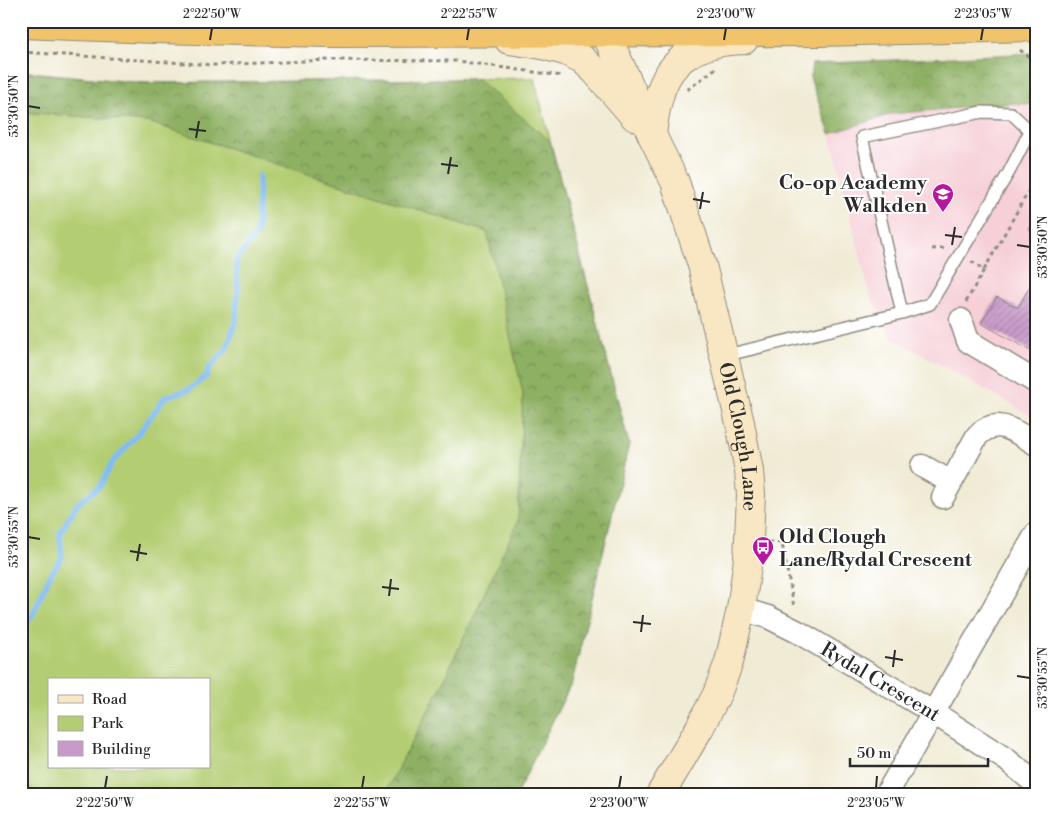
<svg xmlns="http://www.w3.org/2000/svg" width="1057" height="816" font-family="'Libre Bodoni',serif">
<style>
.built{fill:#f6cfd7}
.green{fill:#b3cd72;stroke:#6f7c4e;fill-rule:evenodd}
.forest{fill:url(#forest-crowns);stroke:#5c6e48}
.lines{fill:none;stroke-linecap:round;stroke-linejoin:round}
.stream{stroke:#81bcf3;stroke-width:5.5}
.building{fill:url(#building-hatch)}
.lane-casing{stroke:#8e8b80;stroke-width:14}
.street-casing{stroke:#8e8b80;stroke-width:25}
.secondary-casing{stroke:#8e8b80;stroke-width:30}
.highway-casing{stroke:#8e8b80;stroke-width:30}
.path{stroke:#8e8b80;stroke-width:3;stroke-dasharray:4 4;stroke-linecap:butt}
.lane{stroke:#fff;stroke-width:11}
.street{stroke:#fff;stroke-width:22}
.secondary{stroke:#f9e7c3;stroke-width:28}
.highway{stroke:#f1c36a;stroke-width:28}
.ticks{fill:none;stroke:#2b2b2b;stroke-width:2}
.labels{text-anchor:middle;stroke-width:4;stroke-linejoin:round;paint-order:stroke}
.poi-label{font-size:20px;font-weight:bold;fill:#2b2b2b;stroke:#fff;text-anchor:end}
.street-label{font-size:20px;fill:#2b2b2b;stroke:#fff}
.neatline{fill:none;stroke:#2b2b2b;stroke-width:2}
.ticks-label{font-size:12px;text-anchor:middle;fill:#2b2b2b}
</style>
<defs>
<pattern id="forest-crowns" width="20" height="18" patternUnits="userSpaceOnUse" patternTransform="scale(1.25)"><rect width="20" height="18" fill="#8eb064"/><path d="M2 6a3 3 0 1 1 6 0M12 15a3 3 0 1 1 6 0" fill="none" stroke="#748f53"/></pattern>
<pattern id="building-hatch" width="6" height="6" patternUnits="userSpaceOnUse" patternTransform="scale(1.25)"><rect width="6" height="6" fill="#c99ac9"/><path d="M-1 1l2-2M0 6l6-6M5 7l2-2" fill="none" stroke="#a37ea3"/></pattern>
</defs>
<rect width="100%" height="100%" fill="#fff"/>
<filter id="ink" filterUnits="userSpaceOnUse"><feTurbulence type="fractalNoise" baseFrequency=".02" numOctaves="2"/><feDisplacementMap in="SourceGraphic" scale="10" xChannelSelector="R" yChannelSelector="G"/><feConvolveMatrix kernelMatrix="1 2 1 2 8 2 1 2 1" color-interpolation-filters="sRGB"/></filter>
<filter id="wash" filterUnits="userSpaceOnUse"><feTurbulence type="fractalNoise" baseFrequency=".0096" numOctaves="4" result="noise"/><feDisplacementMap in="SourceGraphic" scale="20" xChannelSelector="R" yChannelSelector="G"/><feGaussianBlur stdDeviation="1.12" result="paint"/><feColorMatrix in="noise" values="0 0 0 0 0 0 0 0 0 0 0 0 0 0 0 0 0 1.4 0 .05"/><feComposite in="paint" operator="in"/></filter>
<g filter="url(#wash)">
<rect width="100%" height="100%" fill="#f0ebd4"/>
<path class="built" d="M 1014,103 L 1036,105 L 1036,418 L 892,338 L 869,292 L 830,134 L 891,114 Z"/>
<path class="green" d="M 21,71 L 144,83 L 534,78 L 629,444 L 572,682 L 516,795 L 21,795 ZM 49,680 L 209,680 L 209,767 L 49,767 Z"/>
<g class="forest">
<path d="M 1036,53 L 1036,105 L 1014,103 L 891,114 L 830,134 L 810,78 L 812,64 Z"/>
<path d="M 21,72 L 144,83 L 477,79 L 550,141 L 629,444 L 572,682 L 516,795 L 384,795 L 441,686 L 518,521 L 523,394 L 487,232 L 148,122 L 21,112 Z"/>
<path d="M 21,772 L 23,783 L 40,795 L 21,795 Z"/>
</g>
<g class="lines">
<path class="stream" d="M 21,633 L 33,614 L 50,575 L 62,558 L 60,533 L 77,504 L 100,486 L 112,463 L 143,428 L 165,397 L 188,390 L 207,376 L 208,369 L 226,350 L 236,321 L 238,287 L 236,260 L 257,233 L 259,176"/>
</g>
<g id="blocks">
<g class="building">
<path d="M 1036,218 L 1036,232 L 1029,229 Z"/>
<path d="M 1036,275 L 1036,354 L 981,323 L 997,297 L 1018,308 Z"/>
</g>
</g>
</g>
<g filter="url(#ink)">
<use href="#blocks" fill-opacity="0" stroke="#8e8b80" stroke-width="1"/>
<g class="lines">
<g class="lane-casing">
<path id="lane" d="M 723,356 L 902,313 L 930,304 L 1009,172 L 1030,131 L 1011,113 L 982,112 L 862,137 L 902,313"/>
</g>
<g class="street-casing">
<g id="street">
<path d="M 961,320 L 968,341 L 1036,382"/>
<path d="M 922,466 L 951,482"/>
<path d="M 943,497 L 977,436 C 997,415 1016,432 1036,444"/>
<path id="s1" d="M 741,609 L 768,617 L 798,632 L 934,713 L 1007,760 L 1036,784"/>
<path d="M 886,795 L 1036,534"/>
</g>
</g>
<g class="secondary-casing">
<g id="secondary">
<path id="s2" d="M 598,21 L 605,32 L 652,135 L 675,182 L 702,265 L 740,423 L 749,471 L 751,495 L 748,559 L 741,609 L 729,662 L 717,694 L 699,729 L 660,795"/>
<path d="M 509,40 L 542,45 L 565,51 L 582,59 L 595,71 L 635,117"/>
<path d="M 652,135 C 657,92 665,56 713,44 C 722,41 734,41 744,40"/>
</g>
</g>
<g class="highway-casing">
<path id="highway" d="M 21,24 L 154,29 L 331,33 L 818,32 L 1036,27"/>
</g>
<g class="path">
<path d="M 1020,50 L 1036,62"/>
<path d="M 21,52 L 214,65 L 330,60 L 457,61 L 562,76"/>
<path d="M 687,90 L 716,68"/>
<path d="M 932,249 L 948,248"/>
<path d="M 984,270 L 1036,178"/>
<path d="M 966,302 L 984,270 L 971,261"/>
<path d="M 769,542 L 782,543 L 794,607"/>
</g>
<use href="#lane" class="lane"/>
<use href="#street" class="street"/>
<use href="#secondary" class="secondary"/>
<use href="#highway" class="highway"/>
</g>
</g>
<path class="ticks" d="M 210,40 L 212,28M 467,40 L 469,28M 724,40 L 726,28M 981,40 L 983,28M 28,106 L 40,108M 189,129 L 206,131M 196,138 L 199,121M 441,164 L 458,166M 448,174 L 451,157M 693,199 L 710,202M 700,209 L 703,192M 945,235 L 962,237M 952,245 L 955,227M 1017,245 L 1030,247M 28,537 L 40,539M 130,551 L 147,554M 137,561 L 140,544M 382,587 L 399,589M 389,596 L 391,579M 633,622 L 651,624M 641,632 L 643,615M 885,657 L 903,660M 893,667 L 895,650M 1017,676 L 1030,678M 105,788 L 107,776M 362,788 L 364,776M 619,788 L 621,776M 876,788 L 877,776"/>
<defs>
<g id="school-pin" transform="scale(1.125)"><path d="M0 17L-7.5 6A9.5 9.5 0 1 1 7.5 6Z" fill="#b5179e" stroke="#fff"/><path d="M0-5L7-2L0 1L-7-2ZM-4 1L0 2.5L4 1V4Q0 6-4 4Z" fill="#fff"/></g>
<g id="bus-pin" transform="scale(1.125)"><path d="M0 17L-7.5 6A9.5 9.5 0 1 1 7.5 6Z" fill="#b5179e" stroke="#fff"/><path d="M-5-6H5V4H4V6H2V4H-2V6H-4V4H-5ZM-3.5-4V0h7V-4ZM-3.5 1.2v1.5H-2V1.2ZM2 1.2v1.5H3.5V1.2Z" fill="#fff"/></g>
</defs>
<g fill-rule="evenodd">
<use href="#school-pin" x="943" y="194"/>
<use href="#bus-pin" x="763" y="547"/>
</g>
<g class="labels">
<g class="poi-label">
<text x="927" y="189">Co-op Academy<tspan x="927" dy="23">Walkden</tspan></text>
<text x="779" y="543" text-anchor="start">Old Clough<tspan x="779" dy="23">Lane/Rydal Crescent</tspan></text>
</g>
<g class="street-label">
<text dy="7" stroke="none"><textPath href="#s2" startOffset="442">Old Clough Lane</textPath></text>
<text dy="7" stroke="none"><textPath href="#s1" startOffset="158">Rydal Crescent</textPath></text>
</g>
</g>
<rect width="1057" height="816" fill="none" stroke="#fff" stroke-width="55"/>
<rect x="48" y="678" width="162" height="90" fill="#ffffff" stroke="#aaaaaa"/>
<rect x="58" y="695" width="25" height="8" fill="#f9e7c3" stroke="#aaaaaa"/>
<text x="92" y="704" font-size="15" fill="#2b2b2b">Road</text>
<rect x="58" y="716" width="25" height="15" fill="#b3cd72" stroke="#aaaaaa"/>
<text x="92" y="728" font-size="15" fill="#2b2b2b">Park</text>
<rect x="58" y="741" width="25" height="15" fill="#c99ac9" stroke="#aaaaaa"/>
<text x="92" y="754" font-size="15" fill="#2b2b2b">Building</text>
<path d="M850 758v8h138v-8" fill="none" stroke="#2b2b2b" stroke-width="2.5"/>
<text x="857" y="758" font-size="15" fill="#2b2b2b" stroke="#ffffff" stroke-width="4" paint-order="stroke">50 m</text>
<rect x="28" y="28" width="1002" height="760" class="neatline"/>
<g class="ticks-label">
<text x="212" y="18">2°22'50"W</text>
<text x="469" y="18">2°22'55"W</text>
<text x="726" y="18">2°23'00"W</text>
<text x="983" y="18">2°23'05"W</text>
<text transform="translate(14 106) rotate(-90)" y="4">53°30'50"N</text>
<text transform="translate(1043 247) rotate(-90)" y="4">53°30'50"N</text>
<text transform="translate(14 537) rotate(-90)" y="4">53°30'55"N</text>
<text transform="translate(1043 678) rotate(-90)" y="4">53°30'55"N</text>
<text x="105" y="807">2°22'50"W</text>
<text x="362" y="807">2°22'55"W</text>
<text x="619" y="807">2°23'00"W</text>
<text x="876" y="807">2°23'05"W</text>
</g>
</svg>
